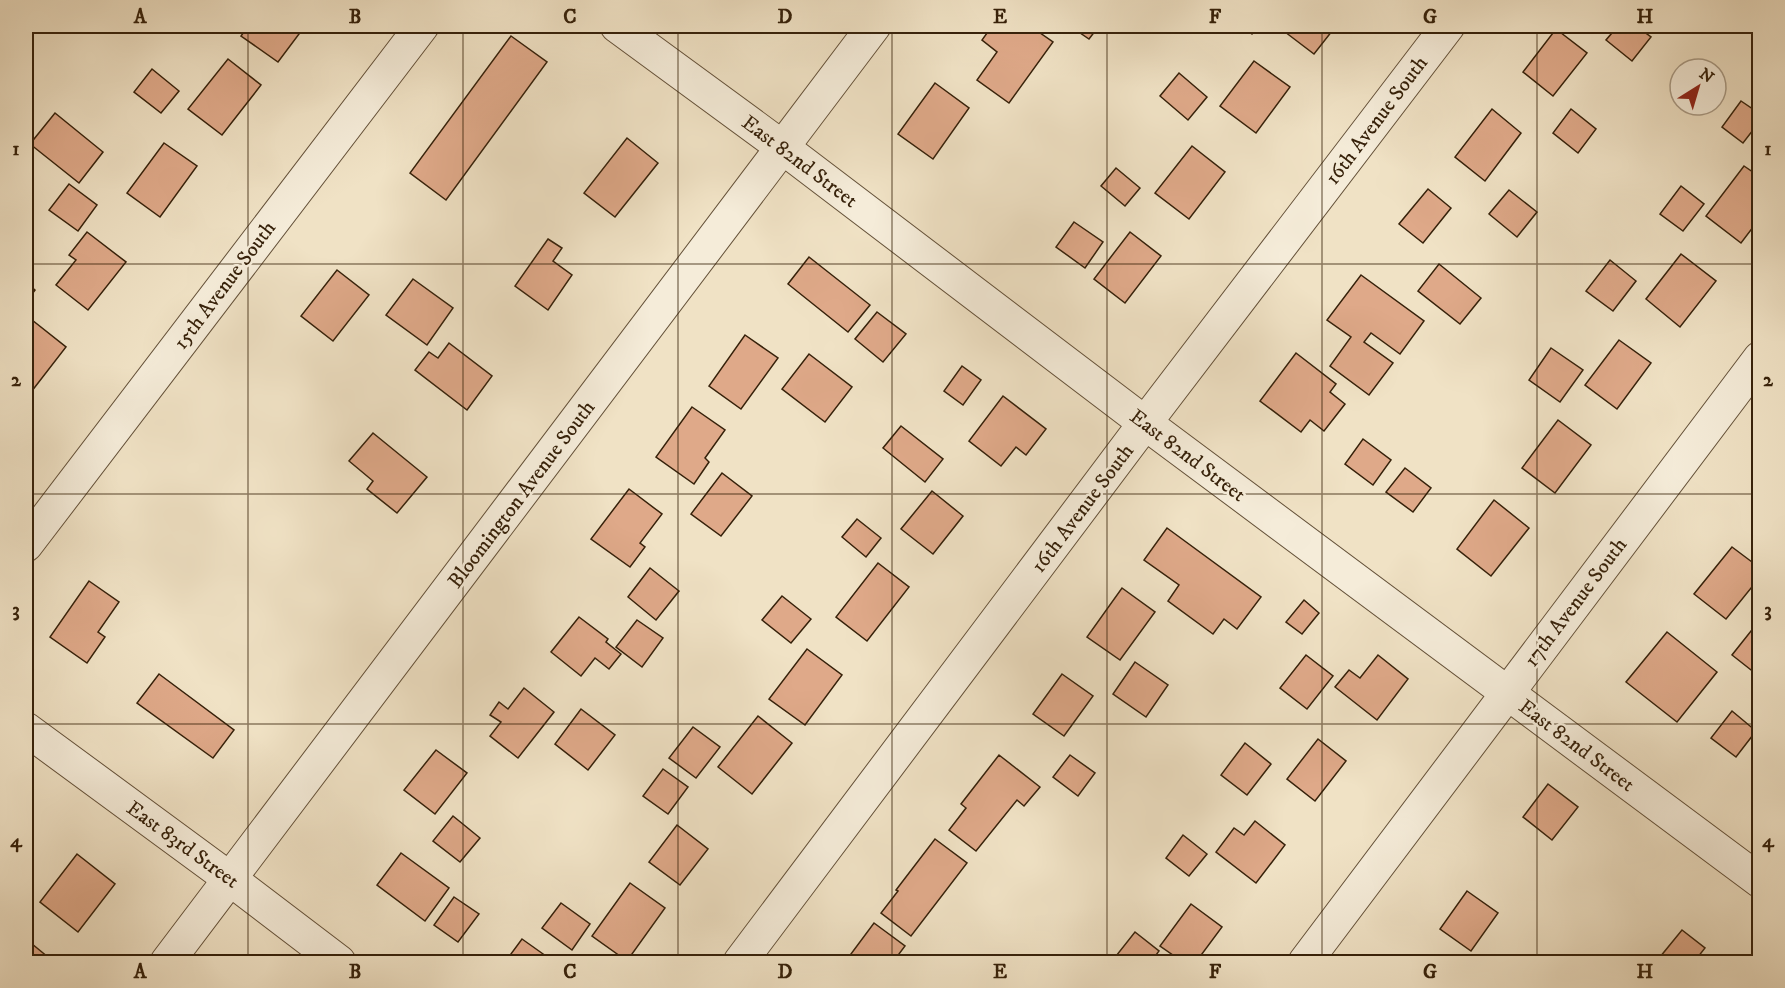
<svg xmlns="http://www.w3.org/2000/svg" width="1785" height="988" font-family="'IM FELL DW Pica',serif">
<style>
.building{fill:#dfa989;stroke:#36210a;stroke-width:1.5}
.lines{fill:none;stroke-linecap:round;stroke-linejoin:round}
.minor-casing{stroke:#645139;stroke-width:35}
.minor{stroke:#f5ecd9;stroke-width:33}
.grid{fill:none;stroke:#36210a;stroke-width:1.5;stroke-opacity:0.55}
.labels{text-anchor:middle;stroke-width:5;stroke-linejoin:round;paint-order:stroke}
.street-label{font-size:21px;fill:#36210a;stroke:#f5ecd9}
.neatline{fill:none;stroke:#36210a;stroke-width:2}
.grid-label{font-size:20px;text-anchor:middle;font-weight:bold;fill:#36210a}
</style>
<rect width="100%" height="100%" fill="#f0e2c5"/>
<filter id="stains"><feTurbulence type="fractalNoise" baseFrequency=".00333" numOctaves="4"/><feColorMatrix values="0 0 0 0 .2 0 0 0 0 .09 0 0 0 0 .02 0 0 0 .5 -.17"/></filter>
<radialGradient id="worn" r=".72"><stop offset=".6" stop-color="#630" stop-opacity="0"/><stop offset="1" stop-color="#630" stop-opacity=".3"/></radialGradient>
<g class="building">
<path d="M 248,26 L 305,26 L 278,62 L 241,36 Z"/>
<path d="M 992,26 L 1030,26 L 1053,42 L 1009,103 L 977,80 L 997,52 L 982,40 Z"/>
<path d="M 1070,26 L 1099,26 L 1089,39 Z"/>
<path d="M 1242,26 L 1259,26 L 1252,34 Z"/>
<path d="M 1290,26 L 1336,26 L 1314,54 L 1285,32 Z"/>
<path d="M 1618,26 L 1636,26 L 1651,37 L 1632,61 L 1606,40 Z"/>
<path d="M 1556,29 L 1587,53 L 1553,96 L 1523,72 Z"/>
<path d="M 511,36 L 547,62 L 446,200 L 410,173 Z"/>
<path d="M 228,59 L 261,85 L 222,135 L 188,109 Z"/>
<path d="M 1254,61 L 1290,87 L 1256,133 L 1220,106 Z"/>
<path d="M 152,69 L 179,91 L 161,113 L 134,92 Z"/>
<path d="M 1179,73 L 1207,97 L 1188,120 L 1160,96 Z"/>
<path d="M 935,83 L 969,108 L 933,159 L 898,134 Z"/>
<path d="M 1741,101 L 1760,114 L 1760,121 L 1743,143 L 1722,127 Z"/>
<path d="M 1492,109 L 1521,133 L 1485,181 L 1455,157 Z"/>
<path d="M 1571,109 L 1596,129 L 1578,153 L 1553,133 Z"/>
<path d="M 55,113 L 103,152 L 79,183 L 30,144 Z"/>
<path d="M 627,138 L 658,163 L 615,217 L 584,193 Z"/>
<path d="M 164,143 L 197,166 L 160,217 L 127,193 Z"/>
<path d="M 1192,146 L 1225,172 L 1189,219 L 1155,193 Z"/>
<path d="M 1744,166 L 1760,177 L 1760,218 L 1741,243 L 1706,216 Z"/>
<path d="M 1116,168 L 1140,188 L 1125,206 L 1101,186 Z"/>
<path d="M 69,184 L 97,205 L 78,231 L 49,210 Z"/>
<path d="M 1681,186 L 1704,204 L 1683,231 L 1660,214 Z"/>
<path d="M 1428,189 L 1451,208 L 1423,243 L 1399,224 Z"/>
<path d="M 1509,190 L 1537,212 L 1517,237 L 1489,214 Z"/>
<path d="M 1074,222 L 1103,242 L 1085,268 L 1056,247 Z"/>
<path d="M 87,232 L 126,262 L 88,310 L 56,285 L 76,260 L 69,255 Z"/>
<path d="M 1130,232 L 1161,256 L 1125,303 L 1094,279 Z"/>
<path d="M 548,239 L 562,248 L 553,261 L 572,275 L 548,310 L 515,286 Z"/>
<path d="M 1681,254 L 1716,281 L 1680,327 L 1646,299 Z"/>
<path d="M 809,257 L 870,305 L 848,332 L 788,284 Z"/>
<path d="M 1610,260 L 1636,281 L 1613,311 L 1586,291 Z"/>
<path d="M 1439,264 L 1481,298 L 1460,324 L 1418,291 Z"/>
<path d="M 337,270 L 369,295 L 333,341 L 301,316 Z"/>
<path d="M 1361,275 L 1424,321 L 1400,354 L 1371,333 L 1364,342 L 1393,363 L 1369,395 L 1330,366 L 1351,337 L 1327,320 Z"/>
<path d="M 413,279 L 453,308 L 427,345 L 386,315 Z"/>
<path d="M 26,282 L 35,290 L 26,302 Z"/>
<path d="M 877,312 L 906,334 L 883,362 L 855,339 Z"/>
<path d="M 27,316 L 66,347 L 28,396 L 26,395 Z"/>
<path d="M 745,335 L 778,358 L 741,409 L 709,386 Z"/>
<path d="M 1619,340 L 1651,363 L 1617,409 L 1585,385 Z"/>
<path d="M 449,343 L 492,376 L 467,410 L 415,370 L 429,352 L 438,358 Z"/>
<path d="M 1551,348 L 1583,370 L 1560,402 L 1529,380 Z"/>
<path d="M 1296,353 L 1336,384 L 1330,392 L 1345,404 L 1324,431 L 1310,420 L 1301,432 L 1260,401 Z"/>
<path d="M 809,354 L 852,387 L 825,422 L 782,389 Z"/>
<path d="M 962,366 L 981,380 L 963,405 L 944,391 Z"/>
<path d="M 1003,396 L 1046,429 L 1026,455 L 1016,447 L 1001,466 L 969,441 Z"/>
<path d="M 692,407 L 725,430 L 705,458 L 709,462 L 694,484 L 656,457 Z"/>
<path d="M 1558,420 L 1591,445 L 1555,493 L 1522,468 Z"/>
<path d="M 901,426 L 943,459 L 925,482 L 883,448 Z"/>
<path d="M 373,433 L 427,477 L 397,513 L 367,489 L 373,481 L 349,461 Z"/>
<path d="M 1363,439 L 1391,460 L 1373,485 L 1345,464 Z"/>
<path d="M 1405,468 L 1431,488 L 1413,512 L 1386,492 Z"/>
<path d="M 722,473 L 752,496 L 721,536 L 691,514 Z"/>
<path d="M 629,489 L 662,514 L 640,543 L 645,547 L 630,567 L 591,539 Z"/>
<path d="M 932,491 L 963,516 L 933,554 L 901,529 Z"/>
<path d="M 1494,500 L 1529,528 L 1491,576 L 1457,549 Z"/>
<path d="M 857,519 L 881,538 L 866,557 L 842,537 Z"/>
<path d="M 1167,528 L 1261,597 L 1237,629 L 1224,619 L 1213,634 L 1168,601 L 1179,585 L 1144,560 Z"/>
<path d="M 1732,547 L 1760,568 L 1760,577 L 1726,619 L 1694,594 Z"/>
<path d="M 878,563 L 909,587 L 867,641 L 836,617 Z"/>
<path d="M 650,568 L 679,591 L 656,620 L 628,597 Z"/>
<path d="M 89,581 L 119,602 L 98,632 L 105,637 L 87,663 L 50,637 Z"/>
<path d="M 1122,588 L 1155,612 L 1120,660 L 1087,637 Z"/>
<path d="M 782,596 L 811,619 L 791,643 L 762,620 Z"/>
<path d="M 1304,600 L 1319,613 L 1302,634 L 1286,622 Z"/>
<path d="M 579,617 L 608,639 L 606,642 L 621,654 L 609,669 L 595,658 L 581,676 L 551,652 Z"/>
<path d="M 637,620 L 663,638 L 642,667 L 616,647 Z"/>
<path d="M 1751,631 L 1760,638 L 1760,677 L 1732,655 Z"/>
<path d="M 1667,632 L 1717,672 L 1677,722 L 1626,682 Z"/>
<path d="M 807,649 L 842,675 L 805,725 L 769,699 Z"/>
<path d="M 1306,655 L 1333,676 L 1307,709 L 1280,688 Z"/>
<path d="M 1378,655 L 1408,679 L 1377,720 L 1335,687 L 1349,670 L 1360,678 Z"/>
<path d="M 1135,662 L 1168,685 L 1146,717 L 1113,694 Z"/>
<path d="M 159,674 L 234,730 L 213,758 L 137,703 Z"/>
<path d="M 1062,674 L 1093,696 L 1064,736 L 1033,714 Z"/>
<path d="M 524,688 L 554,712 L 518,758 L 490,736 L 501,722 L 490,715 L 499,702 L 508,709 Z"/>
<path d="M 581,709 L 615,735 L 588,770 L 555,744 Z"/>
<path d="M 1732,711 L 1756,731 L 1736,757 L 1711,738 Z"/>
<path d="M 758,716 L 792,743 L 752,794 L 718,767 Z"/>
<path d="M 693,727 L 720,747 L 696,778 L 669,758 Z"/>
<path d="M 1318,739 L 1346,761 L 1315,801 L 1287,779 Z"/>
<path d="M 1245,743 L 1271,764 L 1247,795 L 1221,775 Z"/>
<path d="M 436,750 L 467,773 L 435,814 L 404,790 Z"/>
<path d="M 999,755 L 1040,787 L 1024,806 L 1017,800 L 976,851 L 949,830 L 966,808 L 961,804 Z"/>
<path d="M 1070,755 L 1095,773 L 1078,796 L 1053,777 Z"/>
<path d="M 663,769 L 688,787 L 668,814 L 643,796 Z"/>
<path d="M 1548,784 L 1578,807 L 1552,840 L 1523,817 Z"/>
<path d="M 453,816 L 480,838 L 460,862 L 433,841 Z"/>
<path d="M 1255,821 L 1285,845 L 1256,883 L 1216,852 L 1234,828 L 1244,835 Z"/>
<path d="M 677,825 L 708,849 L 680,885 L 649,862 Z"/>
<path d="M 1183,835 L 1207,854 L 1189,876 L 1166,858 Z"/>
<path d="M 935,839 L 967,863 L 911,936 L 881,913 L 898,891 L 896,890 Z"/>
<path d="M 401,853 L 449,888 L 425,921 L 377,885 Z"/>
<path d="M 77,854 L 115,884 L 78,932 L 40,902 Z"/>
<path d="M 630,883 L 665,908 L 627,961 L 592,936 Z"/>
<path d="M 1467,891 L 1498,913 L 1471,951 L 1440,929 Z"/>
<path d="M 454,897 L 479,914 L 458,942 L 434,925 Z"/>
<path d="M 561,903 L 590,924 L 572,950 L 542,928 Z"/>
<path d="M 1191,904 L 1222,927 L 1196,962 L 1183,962 L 1160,946 Z"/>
<path d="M 874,923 L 905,946 L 893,962 L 845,962 Z"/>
<path d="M 1682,930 L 1705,948 L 1694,962 L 1666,962 L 1660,957 Z"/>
<path d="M 1135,932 L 1159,951 L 1151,962 L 1125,962 L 1116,956 Z"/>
<path d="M 26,939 L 54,962 L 26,962 Z"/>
<path d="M 522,939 L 553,961 L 552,962 L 505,962 Z"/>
</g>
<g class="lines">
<g class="minor-casing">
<g id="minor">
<path d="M 617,26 L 782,147 L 1145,423 L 1760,881"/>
<path d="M 26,545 L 422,26"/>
<path d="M 26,729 L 230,879 L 339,962"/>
<path d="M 167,962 L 874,26"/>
<path d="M 740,962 L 1145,423 L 1448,26"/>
<path d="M 1305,962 L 1760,358"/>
</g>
</g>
<use href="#minor" class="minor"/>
</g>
<path class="grid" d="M 248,26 L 248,962M 463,26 L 463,962M 678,26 L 678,962M 892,26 L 892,962M 1107,26 L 1107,962M 1322,26 L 1322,962M 1537,26 L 1537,962M 26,264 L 1760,264M 26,494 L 1760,494M 26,724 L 1760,724"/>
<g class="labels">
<g class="street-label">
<text transform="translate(1376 120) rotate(-53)" y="7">16th Avenue South</text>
<text transform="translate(800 161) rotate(37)" y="7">East 82nd Street</text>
<text transform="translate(224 285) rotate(-53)" y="7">15th Avenue South</text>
<text transform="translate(1188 455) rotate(37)" y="7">East 82nd Street</text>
<text transform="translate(521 494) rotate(-53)" y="7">Bloomington Avenue South</text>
<text transform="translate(1082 508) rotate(-53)" y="7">16th Avenue South</text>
<text transform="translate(1575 602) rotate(-53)" y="7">17th Avenue South</text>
<text transform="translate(1577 745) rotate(37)" y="7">East 82nd Street</text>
<text transform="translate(183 844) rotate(36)" y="7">East 83rd Street</text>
</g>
</g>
<rect width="1785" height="988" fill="none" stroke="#f0e2c5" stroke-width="66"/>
<g transform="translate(1698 87) rotate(37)"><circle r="28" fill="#f5ecd9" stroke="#a99b86" stroke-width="1.5"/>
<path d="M0-4.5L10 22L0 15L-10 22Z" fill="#8f2418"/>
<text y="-9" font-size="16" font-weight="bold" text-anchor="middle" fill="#36210a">N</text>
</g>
<rect x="33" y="33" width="1719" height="922" class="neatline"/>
<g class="grid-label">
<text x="140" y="23">A</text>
<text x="355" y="23">B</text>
<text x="570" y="23">C</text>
<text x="785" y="23">D</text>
<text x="1000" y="23">E</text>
<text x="1215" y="23">F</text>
<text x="1430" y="23">G</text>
<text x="1645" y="23">H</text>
<text x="16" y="155">1</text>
<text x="1768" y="155">1</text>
<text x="16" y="386">2</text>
<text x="1768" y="386">2</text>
<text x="16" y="616">3</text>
<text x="1768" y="616">3</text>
<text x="16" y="847">4</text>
<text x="1768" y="847">4</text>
<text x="140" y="978">A</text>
<text x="355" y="978">B</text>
<text x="570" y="978">C</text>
<text x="785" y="978">D</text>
<text x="1000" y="978">E</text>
<text x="1215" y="978">F</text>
<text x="1430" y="978">G</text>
<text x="1645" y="978">H</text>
</g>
<rect width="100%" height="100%" filter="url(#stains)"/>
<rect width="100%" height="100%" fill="url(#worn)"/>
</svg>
